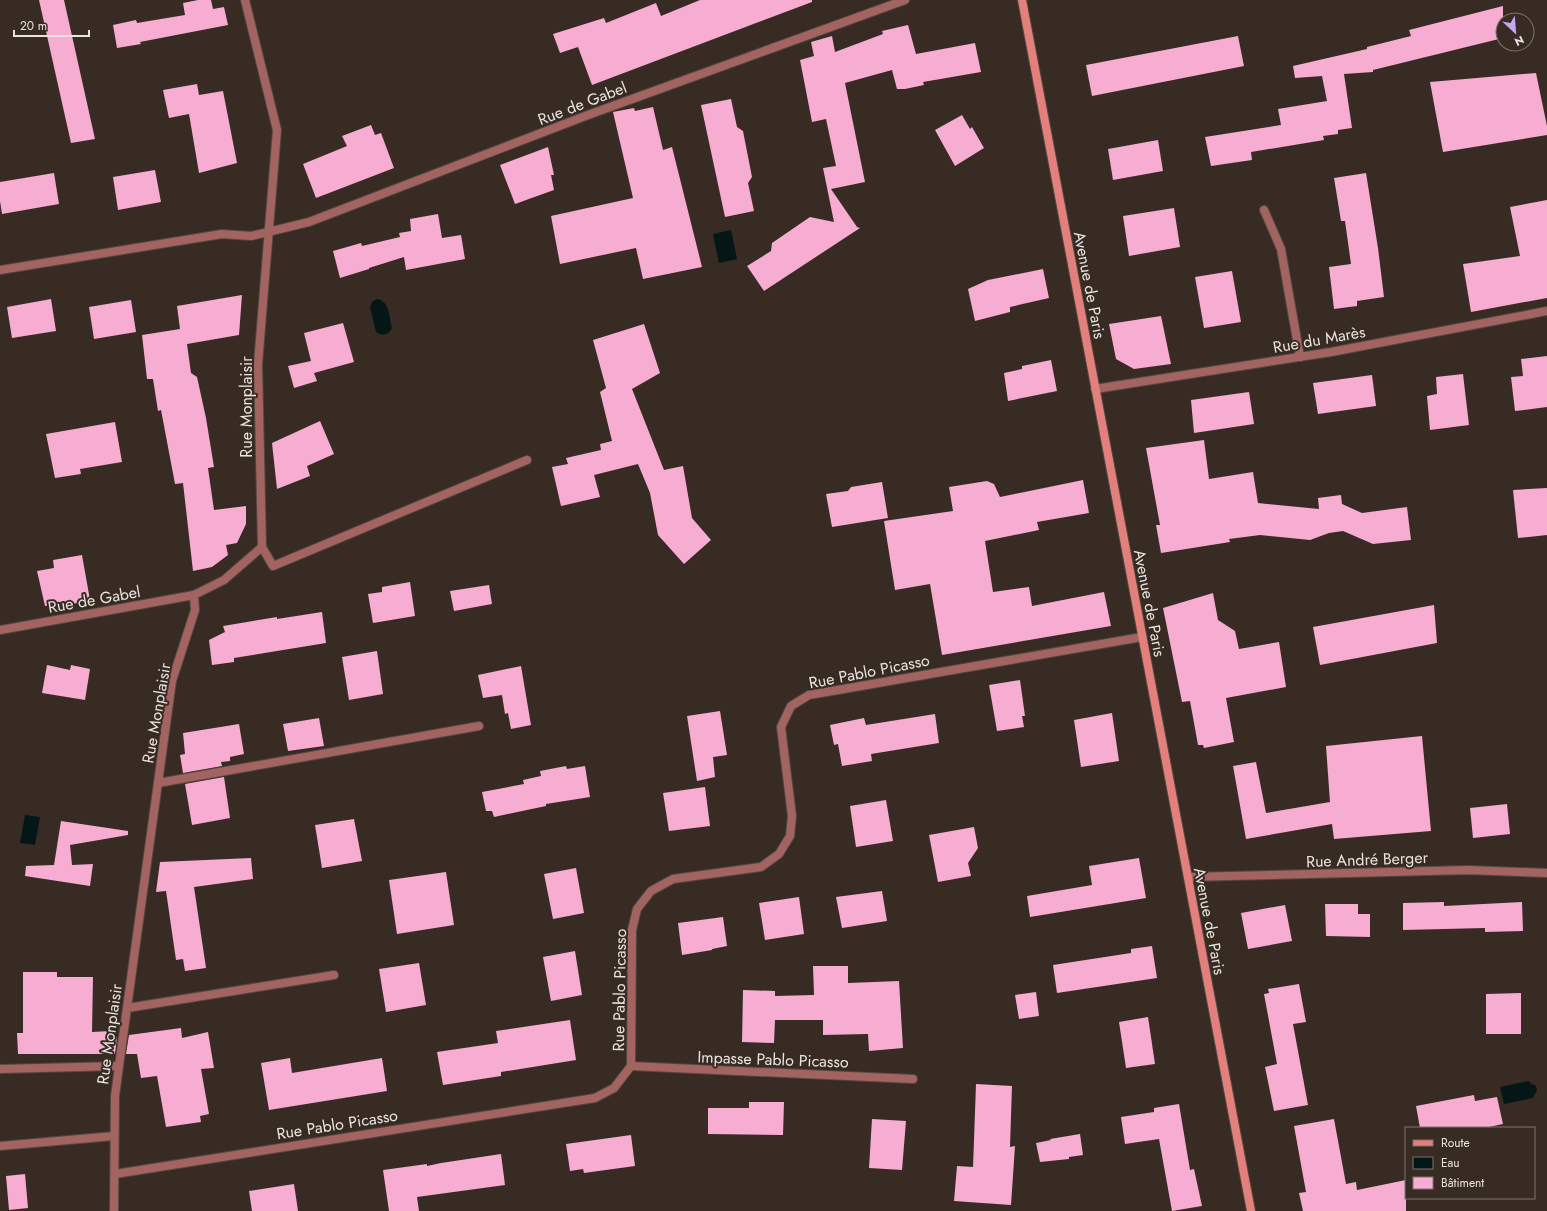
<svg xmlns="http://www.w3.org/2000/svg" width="1547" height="1211" font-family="Jost,sans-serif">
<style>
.water{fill:#041616}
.building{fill:#f7acd1}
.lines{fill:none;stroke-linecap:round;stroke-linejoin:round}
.service-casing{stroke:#544842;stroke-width:10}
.minor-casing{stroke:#544842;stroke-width:10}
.secondary-casing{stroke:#544842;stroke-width:10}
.service{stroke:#a36461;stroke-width:8}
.minor{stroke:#a36461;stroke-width:8}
.secondary{stroke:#e4807c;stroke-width:8}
.labels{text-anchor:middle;stroke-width:4;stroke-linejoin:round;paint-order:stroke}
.street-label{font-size:16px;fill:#ebe3de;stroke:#372b24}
</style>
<rect width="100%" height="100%" fill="#372b24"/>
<g class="water">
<path d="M 731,230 L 737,259 L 719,263 L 713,234 Z"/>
<path d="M 377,299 C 390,301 389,317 392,328 C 388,335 383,337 376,332 L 370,307 L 372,302 Z"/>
<path d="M 25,815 L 40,817 L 35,845 L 20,843 Z"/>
<path d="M 1529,1081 L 1530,1083 L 1536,1086 L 1537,1090 L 1533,1098 L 1504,1104 L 1500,1087 Z"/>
</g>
<g class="building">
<path d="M 39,0 L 64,0 L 95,139 L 71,143 Z"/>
<path d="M 198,0 L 211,0 L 213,9 L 224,7 L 228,25 L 140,42 L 141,44 L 117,48 L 113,25 L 136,20 L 137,23 L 185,15 L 183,3 Z"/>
<path d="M 700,0 L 812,0 L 812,2 L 592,85 L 578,47 L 560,53 L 553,34 L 604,18 L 606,23 L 656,3 L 661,16 Z"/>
<path d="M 1503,6 L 1503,38 L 1373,70 L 1373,72 L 1344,74 L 1352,128 L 1338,130 L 1338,134 L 1323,136 L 1324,140 L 1251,152 L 1252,160 L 1211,166 L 1205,137 L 1281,125 L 1278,109 L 1327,101 L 1322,76 L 1295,78 L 1293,66 L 1367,49 L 1367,47 L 1411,36 L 1409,30 Z"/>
<path d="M 908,25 L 916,54 L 975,43 L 981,72 L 923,82 L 924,85 L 905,89 L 897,89 L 892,70 L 845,83 L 865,182 L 831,189 L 857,227 L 860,228 L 764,291 L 747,266 L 771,251 L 772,243 L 810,217 L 834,222 L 823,168 L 836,166 L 826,119 L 812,122 L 800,60 L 814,56 L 811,42 L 832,36 L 835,52 L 883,34 L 882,31 Z"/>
<path d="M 1238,36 L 1244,66 L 1092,96 L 1086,65 Z"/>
<path d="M 1536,73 L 1547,126 L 1547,135 L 1443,152 L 1430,82 Z"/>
<path d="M 197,84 L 199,95 L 223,91 L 237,163 L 199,173 L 189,114 L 169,118 L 163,90 Z"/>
<path d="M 731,99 L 737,127 L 743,131 L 752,177 L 748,183 L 754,211 L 725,217 L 701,105 Z"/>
<path d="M 653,107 L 663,150 L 672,147 L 702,267 L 643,279 L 636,248 L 560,264 L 551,216 L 633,198 L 613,112 L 634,108 L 635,111 Z"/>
<path d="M 962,115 L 970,129 L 972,127 L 984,148 L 955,166 L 935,130 Z"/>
<path d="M 371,125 L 375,135 L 381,133 L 394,168 L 316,198 L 303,164 L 347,146 L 342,136 Z"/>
<path d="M 1158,140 L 1163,171 L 1113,180 L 1108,149 Z"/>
<path d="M 548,147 L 554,175 L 551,175 L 554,190 L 515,204 L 500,165 Z"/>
<path d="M 155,170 L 161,202 L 118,210 L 113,177 Z"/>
<path d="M 54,173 L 59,204 L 2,214 L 0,201 L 0,182 Z"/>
<path d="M 1366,173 L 1378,248 L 1384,297 L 1357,301 L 1357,306 L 1334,309 L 1329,267 L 1351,264 L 1345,221 L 1341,221 L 1334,178 Z"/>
<path d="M 1547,200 L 1547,298 L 1471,312 L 1463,264 L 1520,256 L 1510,207 Z"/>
<path d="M 1174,208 L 1180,247 L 1129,256 L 1123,216 Z"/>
<path d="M 438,214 L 442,238 L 461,235 L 465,259 L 406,270 L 404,257 L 369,268 L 369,269 L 340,278 L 333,251 L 361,243 L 362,246 L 400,237 L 399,233 L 411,231 L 410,219 Z"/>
<path d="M 1043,269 L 1049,298 L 1010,307 L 1010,312 L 975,321 L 968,289 L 988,280 Z"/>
<path d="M 1232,271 L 1241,322 L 1204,328 L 1195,277 Z"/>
<path d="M 242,295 L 239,335 L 187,344 L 191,373 L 197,377 L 206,418 L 214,467 L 208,468 L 214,510 L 246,506 L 246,524 L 237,543 L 226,545 L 228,555 L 212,567 L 193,571 L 183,483 L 175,484 L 161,410 L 158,411 L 153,379 L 147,379 L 142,335 L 180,329 L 177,306 Z"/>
<path d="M 51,299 L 56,331 L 12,338 L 7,307 Z"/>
<path d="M 131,300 L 136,332 L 94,339 L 89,307 Z"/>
<path d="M 1161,316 L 1171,364 L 1134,369 L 1116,359 L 1109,324 Z"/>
<path d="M 343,323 L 354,362 L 314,373 L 317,381 L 294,388 L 288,366 L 311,361 L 304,333 Z"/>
<path d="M 644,324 L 660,373 L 632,389 L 664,470 L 683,466 L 692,518 L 711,540 L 684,564 L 658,535 L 650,493 L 638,464 L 594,475 L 600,497 L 561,506 L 552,467 L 568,464 L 566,458 L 601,450 L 600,444 L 612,441 L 600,392 L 606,388 L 593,340 Z"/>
<path d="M 1547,356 L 1547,407 L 1515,411 L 1511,377 L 1523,376 L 1521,359 Z"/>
<path d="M 1051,360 L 1057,391 L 1008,401 L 1004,373 L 1022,369 L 1022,366 Z"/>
<path d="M 1463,374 L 1469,425 L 1430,430 L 1427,396 L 1437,394 L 1436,377 Z"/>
<path d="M 1372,375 L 1376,406 L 1318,414 L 1313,383 Z"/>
<path d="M 1249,392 L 1254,424 L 1194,433 L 1191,400 Z"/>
<path d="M 320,421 L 334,454 L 307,466 L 310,476 L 277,489 L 272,443 Z"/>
<path d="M 115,422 L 122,462 L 80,469 L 81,474 L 55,478 L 46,434 Z"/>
<path d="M 1204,440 L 1209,479 L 1253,472 L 1258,503 L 1319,509 L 1318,498 L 1341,495 L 1342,504 L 1362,513 L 1407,507 L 1411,540 L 1373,544 L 1343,531 L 1329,533 L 1310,540 L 1260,535 L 1229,539 L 1230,542 L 1161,553 L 1156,525 L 1160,525 L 1146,448 Z"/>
<path d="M 1083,480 L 1089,513 L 1037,522 L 1039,530 L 985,541 L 993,592 L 1029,587 L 1032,606 L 1104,592 L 1111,626 L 942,655 L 930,584 L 895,590 L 884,521 L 953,511 L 949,487 L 987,481 L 994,484 L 1000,497 Z"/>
<path d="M 882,482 L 888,518 L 832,527 L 826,494 L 848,491 L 851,487 Z"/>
<path d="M 1547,488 L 1547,535 L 1518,538 L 1513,490 Z"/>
<path d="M 82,555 L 90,600 L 60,607 L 59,604 L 45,606 L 37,571 L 54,568 L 53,560 Z"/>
<path d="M 410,582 L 415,616 L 373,623 L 368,594 L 382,592 L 382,587 Z"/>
<path d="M 489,585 L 492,604 L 454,611 L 450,591 Z"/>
<path d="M 1213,593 L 1218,620 L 1235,631 L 1239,649 L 1279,642 L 1286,687 L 1226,698 L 1234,742 L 1204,748 L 1203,745 L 1198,745 L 1190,701 L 1182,702 L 1163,608 Z"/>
<path d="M 1434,605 L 1437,643 L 1320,665 L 1313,627 Z"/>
<path d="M 322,612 L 326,643 L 234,658 L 234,662 L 212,665 L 209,640 L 225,632 L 223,626 L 277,617 L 277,619 Z"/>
<path d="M 377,651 L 383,694 L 349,700 L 342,657 Z"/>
<path d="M 47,665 L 70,670 L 71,665 L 90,669 L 85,700 L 42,693 Z"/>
<path d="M 521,666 L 531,725 L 511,729 L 508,713 L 505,714 L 502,695 L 483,698 L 478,675 Z"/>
<path d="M 1020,680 L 1025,716 L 1022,716 L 1024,727 L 997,731 L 989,685 Z"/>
<path d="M 720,711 L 727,755 L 713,757 L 715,777 L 697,781 L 687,716 Z"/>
<path d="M 1112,713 L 1119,761 L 1081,767 L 1074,720 Z"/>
<path d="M 935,714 L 939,743 L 871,754 L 872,761 L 842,766 L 838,744 L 834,745 L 830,725 L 864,718 L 866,725 Z"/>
<path d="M 319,718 L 324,746 L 288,751 L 283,724 Z"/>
<path d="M 239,724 L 244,754 L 230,757 L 230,761 L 221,762 L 222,766 L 183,773 L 180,755 L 185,754 L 183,733 Z"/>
<path d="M 1422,736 L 1431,831 L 1334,839 L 1332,824 L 1246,839 L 1233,766 L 1256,762 L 1266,813 L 1330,802 L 1326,746 Z"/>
<path d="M 566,766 L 567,769 L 585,766 L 590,797 L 546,804 L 546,806 L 494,817 L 492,811 L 486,811 L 482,792 L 524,784 L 523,780 L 541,776 L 540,771 Z"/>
<path d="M 224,777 L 230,818 L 192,825 L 185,784 Z"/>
<path d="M 705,787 L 710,826 L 669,831 L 663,793 Z"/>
<path d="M 886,800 L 893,841 L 856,847 L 850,806 Z"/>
<path d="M 1507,804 L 1510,834 L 1473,838 L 1470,808 Z"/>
<path d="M 354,819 L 362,861 L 322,868 L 315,825 Z"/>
<path d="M 61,821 L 128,831 L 128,835 L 70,845 L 72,865 L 93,864 L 90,886 L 25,876 L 26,866 L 54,865 Z"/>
<path d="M 974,827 L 978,848 L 968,863 L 971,876 L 938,882 L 929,835 Z"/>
<path d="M 251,858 L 253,879 L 194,887 L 206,968 L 185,971 L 183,959 L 176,960 L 166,891 L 156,892 L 160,862 Z"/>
<path d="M 1139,858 L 1146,898 L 1030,917 L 1027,896 L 1092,885 L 1089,866 Z"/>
<path d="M 576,868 L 584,913 L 553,919 L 544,874 Z"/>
<path d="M 446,872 L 454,925 L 397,934 L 389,880 Z"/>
<path d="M 882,891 L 887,921 L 842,928 L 836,897 Z"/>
<path d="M 799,897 L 804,934 L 765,940 L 759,903 Z"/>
<path d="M 1444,902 L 1444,906 L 1522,902 L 1523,931 L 1485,932 L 1485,928 L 1403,930 L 1403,903 Z"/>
<path d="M 1325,904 L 1358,904 L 1358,914 L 1370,914 L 1370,937 L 1326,936 Z"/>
<path d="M 1285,905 L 1292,941 L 1248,949 L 1241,913 Z"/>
<path d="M 723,917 L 727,946 L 712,949 L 712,950 L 682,955 L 678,923 Z"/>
<path d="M 1152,946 L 1157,978 L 1057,993 L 1053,965 L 1131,953 L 1131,949 Z"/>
<path d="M 575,951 L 582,995 L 551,1001 L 543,957 Z"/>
<path d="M 419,963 L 426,1005 L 386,1012 L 379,969 Z"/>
<path d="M 813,966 L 848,966 L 848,983 L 899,981 L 903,1048 L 869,1051 L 868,1034 L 823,1035 L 823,1020 L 775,1020 L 774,1043 L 742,1042 L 743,990 L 775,991 L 775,996 L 814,995 Z"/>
<path d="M 23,972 L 57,972 L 57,977 L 93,977 L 92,1032 L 109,1031 L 108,1038 L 117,1037 L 115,1054 L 18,1054 L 17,1033 L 23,1033 Z"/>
<path d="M 1299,984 L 1306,1022 L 1293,1024 L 1308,1105 L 1274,1111 L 1265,1067 L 1277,1064 L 1264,994 L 1269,993 L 1268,989 Z"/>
<path d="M 1036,992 L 1039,1016 L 1019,1019 L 1015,995 Z"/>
<path d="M 1521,993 L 1521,1034 L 1486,1034 L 1486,994 Z"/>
<path d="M 1148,1017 L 1155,1064 L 1126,1068 L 1119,1022 Z"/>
<path d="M 570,1020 L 576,1060 L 501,1072 L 501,1076 L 443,1085 L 437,1052 L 498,1043 L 496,1031 Z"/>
<path d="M 181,1028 L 182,1038 L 208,1032 L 214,1068 L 201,1069 L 209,1114 L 200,1116 L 201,1122 L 166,1127 L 157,1076 L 141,1078 L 137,1054 L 126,1054 L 129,1035 Z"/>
<path d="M 290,1058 L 292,1073 L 382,1058 L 387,1091 L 269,1110 L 261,1063 Z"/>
<path d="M 976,1084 L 1012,1086 L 1010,1147 L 1015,1146 L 1011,1205 L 954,1201 L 957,1166 L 973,1167 Z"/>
<path d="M 1474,1095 L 1475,1101 L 1497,1097 L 1503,1124 L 1484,1128 L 1420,1128 L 1416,1106 Z"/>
<path d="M 749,1102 L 784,1102 L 783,1135 L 708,1134 L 708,1108 L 749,1108 Z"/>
<path d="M 1179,1104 L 1190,1170 L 1194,1169 L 1202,1206 L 1172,1211 L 1159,1139 L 1125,1144 L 1121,1117 L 1154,1112 L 1154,1108 Z"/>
<path d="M 872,1119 L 906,1121 L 902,1170 L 869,1168 Z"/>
<path d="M 1334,1119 L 1346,1184 L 1356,1182 L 1357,1190 L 1406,1180 L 1406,1211 L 1303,1211 L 1299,1193 L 1306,1192 L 1294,1126 Z"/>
<path d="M 1080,1134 L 1083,1155 L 1069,1157 L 1069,1159 L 1040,1162 L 1036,1143 L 1051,1140 L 1050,1139 Z"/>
<path d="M 631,1135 L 635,1166 L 584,1173 L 583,1169 L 570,1171 L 566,1144 Z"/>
<path d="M 501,1154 L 505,1185 L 417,1197 L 419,1211 L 389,1211 L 383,1170 L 427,1164 L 427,1166 L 441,1163 Z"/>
<path d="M 25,1174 L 28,1208 L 9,1210 L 6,1176 Z"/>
<path d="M 294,1184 L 298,1211 L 252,1211 L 249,1191 Z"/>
</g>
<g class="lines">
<g class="service-casing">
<g id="service">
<path d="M 262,547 L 273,566 L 527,460"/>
<path d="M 158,783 L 479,726"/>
<path d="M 127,1008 L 334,975"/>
<path d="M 631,1066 L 913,1079"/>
<path d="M 0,1069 L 119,1066"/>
<path d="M 0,1146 L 114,1136"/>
</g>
</g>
<g class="minor-casing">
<g id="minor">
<path d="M 1264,210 L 1281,249 L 1300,357"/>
<path d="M 0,270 L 222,234 L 251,236 L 309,222 L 588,115 L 905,0"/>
<path d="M 1095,389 L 1331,352 L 1547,311"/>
<path d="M 0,630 L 194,595"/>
<path d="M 1188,877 L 1468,870 L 1547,873"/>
<path d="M 115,1174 L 595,1098 L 614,1088 L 631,1066 L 632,930 L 637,909 L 651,891 L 673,879 L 761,867 L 779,854 L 790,836 L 792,816 L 781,727 L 791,706 L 809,695 L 1142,637"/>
<path d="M 114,1211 L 115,1096 L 119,1066 L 172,681 L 195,610 L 194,595 L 224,580 L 262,547 L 258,364 L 277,130 L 245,0"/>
</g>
</g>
<g class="secondary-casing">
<path id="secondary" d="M 1022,0 L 1251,1211"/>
</g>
<use href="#service" class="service"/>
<use href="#minor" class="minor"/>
<use href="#secondary" class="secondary"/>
</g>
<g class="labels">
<g class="street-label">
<text transform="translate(582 103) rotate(-21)" y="6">Rue de Gabel</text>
<text transform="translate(1090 285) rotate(79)" y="6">Avenue de Paris</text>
<text transform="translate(1319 339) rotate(-10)" y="6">Rue du Marès</text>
<text transform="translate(246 407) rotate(-90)" y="6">Rue Monplaisir</text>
<text transform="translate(94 599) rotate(-10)" y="6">Rue de Gabel</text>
<text transform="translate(1150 603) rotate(79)" y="6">Avenue de Paris</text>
<text transform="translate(869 671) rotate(-11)" y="6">Rue Pablo Picasso</text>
<text transform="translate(156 713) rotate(-80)" y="6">Rue Monplaisir</text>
<text transform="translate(1367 859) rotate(-2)" y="6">Rue André Berger</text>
<text transform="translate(1210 921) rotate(79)" y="6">Avenue de Paris</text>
<text transform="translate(619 990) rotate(-89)" y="6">Rue Pablo Picasso</text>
<text transform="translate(109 1034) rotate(-82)" y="6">Rue Monplaisir</text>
<text transform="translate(773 1059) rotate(2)" y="6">Impasse Pablo Picasso</text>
<text transform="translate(337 1124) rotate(-9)" y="6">Rue Pablo Picasso</text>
</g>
</g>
<rect x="1405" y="1127" width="130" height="72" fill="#372b24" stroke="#7f756e"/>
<rect x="1413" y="1140" width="20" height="6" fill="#e4807c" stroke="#7f756e"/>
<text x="1441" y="1147" font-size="12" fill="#ebe3de">Route</text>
<rect x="1413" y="1157" width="20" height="12" fill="#041616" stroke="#7f756e"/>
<text x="1441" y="1167" font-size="12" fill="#ebe3de">Eau</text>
<rect x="1413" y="1177" width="20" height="12" fill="#f7acd1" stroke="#7f756e"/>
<text x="1441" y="1187" font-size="12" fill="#ebe3de">Bâtiment</text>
<g transform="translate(1515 32) rotate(154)"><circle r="19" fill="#372b24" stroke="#7f756e"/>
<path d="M0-3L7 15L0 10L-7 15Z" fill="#c5a7f1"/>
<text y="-6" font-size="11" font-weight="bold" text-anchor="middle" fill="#ebe3de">N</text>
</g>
<path d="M14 30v6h75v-6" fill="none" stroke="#ebe3de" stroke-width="2"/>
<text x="20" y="30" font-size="12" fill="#ebe3de" stroke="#372b24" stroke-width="3" paint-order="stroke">20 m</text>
</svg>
